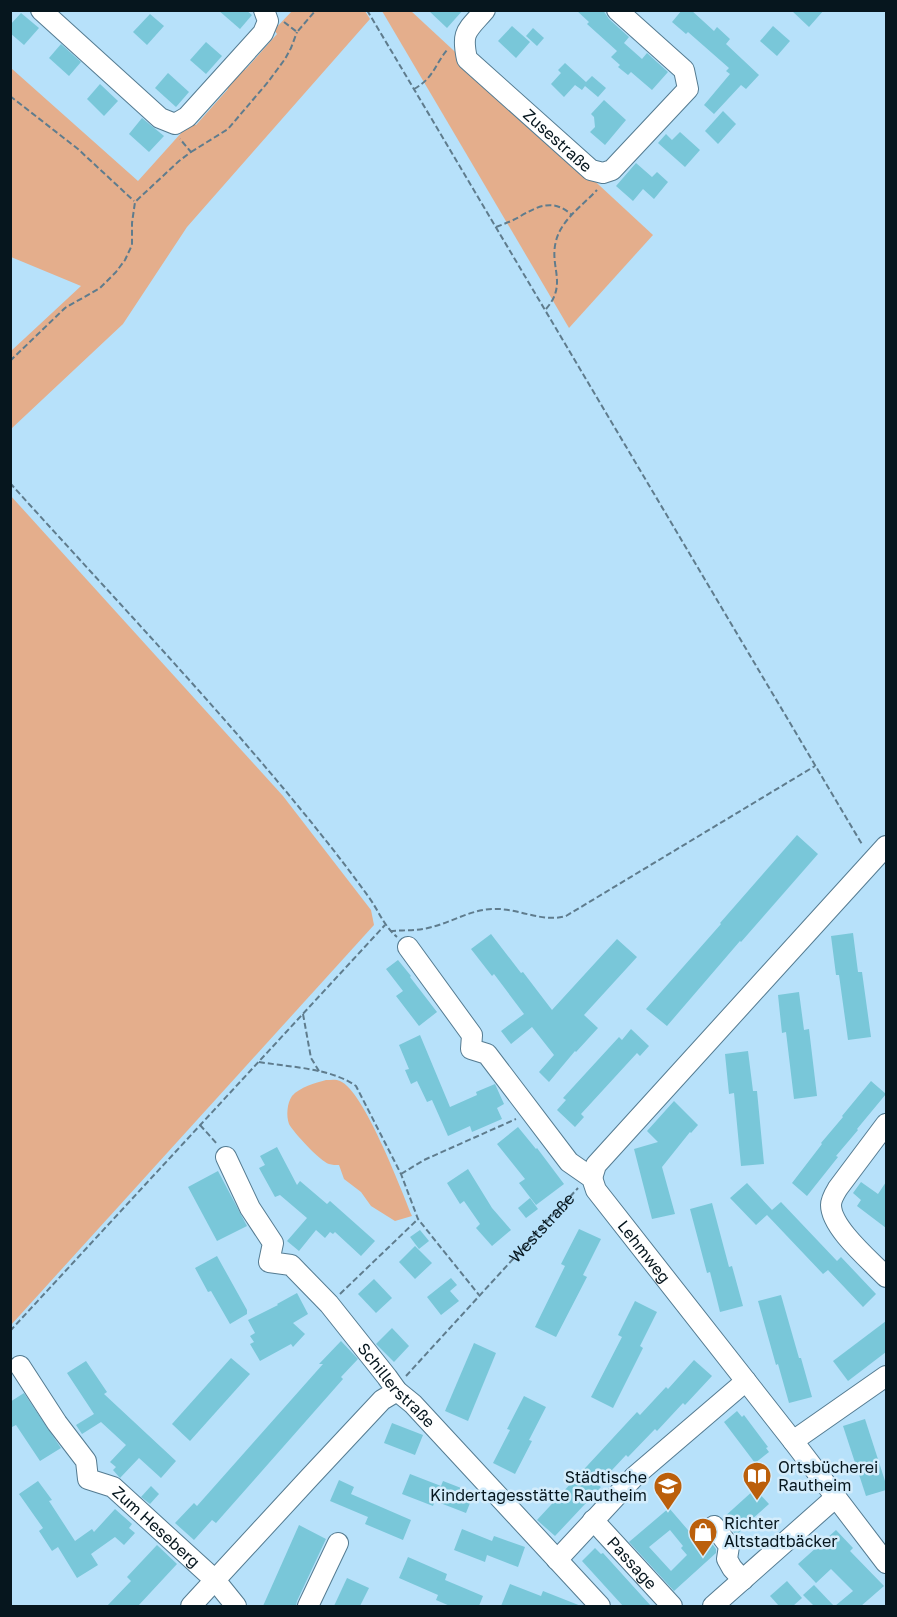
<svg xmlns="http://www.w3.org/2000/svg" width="897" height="1617" font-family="'Golos Text',sans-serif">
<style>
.green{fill:#e4ae8c}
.building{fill:#79c7d9;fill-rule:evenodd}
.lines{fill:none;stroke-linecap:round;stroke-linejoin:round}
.minor-casing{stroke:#547b91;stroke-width:22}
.path{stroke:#5f7c8d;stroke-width:2;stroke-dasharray:6 3;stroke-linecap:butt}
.minor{stroke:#fff;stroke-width:20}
.labels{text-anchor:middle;stroke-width:5;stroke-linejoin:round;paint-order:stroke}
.street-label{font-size:16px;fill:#06161e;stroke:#d3ecfb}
.poi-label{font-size:16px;fill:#06161e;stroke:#d3ecfb;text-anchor:start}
</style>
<rect width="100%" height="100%" fill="#b7e1fa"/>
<g class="green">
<path d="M 292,11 L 365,11 L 370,19 L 187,227 L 123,324 L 11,429 L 11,351 L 81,286 L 11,257 L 11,68 L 138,181 L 191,122 L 196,125 L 228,89 L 225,85 L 241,67 L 245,70 L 277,34 L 274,30 Z"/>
<path d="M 382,11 L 411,11 L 653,235 L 569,328 Z"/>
<path d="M 10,495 L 283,796 L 371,910 L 374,925 L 11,1325 Z"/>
<path d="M 326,1080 C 331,1080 336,1079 340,1081 C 364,1091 401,1189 412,1216 L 395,1221 L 371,1206 L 361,1192 L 344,1179 L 339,1165 C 336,1165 332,1165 329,1164 C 320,1161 294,1133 289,1124 C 286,1116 287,1103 292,1096 C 300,1087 315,1083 326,1080 Z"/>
</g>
<g class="building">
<path d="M 218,10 L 246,10 L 252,15 L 240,29 Z"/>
<path d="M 428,10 L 463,10 L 447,28 Z"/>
<path d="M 576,10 L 603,10 L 609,19 L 629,37 L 624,43 L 642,59 L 647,53 L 668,72 L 652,90 L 631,72 L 628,75 L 618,67 L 620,65 L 611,57 L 617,51 L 587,24 L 589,22 Z"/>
<path d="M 682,10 L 691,10 L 714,31 L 717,27 L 730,39 L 726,44 L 759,75 L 746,89 L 741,85 L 714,114 L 704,105 L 730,74 L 726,71 L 729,68 L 688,32 L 686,34 L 672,22 Z"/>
<path d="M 791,10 L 824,10 L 809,27 Z"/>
<path d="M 21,13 L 39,28 L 24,45 L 10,33 L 10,25 Z"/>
<path d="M 150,14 L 164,26 L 147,45 L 133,32 Z"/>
<path d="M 512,26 L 530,42 L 516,58 L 498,41 Z"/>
<path d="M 773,26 L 790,41 L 777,56 L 760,41 Z"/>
<path d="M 533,28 L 544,38 L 537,46 L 526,36 Z"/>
<path d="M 206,42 L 222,56 L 206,74 L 190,60 Z"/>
<path d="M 61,44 L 81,62 L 69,76 L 49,58 Z"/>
<path d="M 565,63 L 586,82 L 592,76 L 606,88 L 598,97 L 585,86 L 582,90 L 575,85 L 564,97 L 551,84 L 561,73 L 558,70 Z"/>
<path d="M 168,73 L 189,92 L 176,107 L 155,88 Z"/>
<path d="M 100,84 L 118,101 L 104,116 L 87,99 Z"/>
<path d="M 604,100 L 626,120 L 605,145 L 590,132 L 595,127 L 594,117 L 591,114 Z"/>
<path d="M 723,111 L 736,124 L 718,144 L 705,131 Z"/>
<path d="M 142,118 L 164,136 L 149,152 L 129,134 Z"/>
<path d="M 680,132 L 700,150 L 685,167 L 658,143 L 666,134 L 672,140 Z"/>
<path d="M 636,163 L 652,177 L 657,172 L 668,182 L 654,199 L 643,189 L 633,201 L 616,186 Z"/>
<path d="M 797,835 L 818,854 L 741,942 L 740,941 L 667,1026 L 646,1009 L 721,924 L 720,923 Z"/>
<path d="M 853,933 L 858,972 L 862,972 L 871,1037 L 848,1040 L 839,975 L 836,975 L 831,936 Z"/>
<path d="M 491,934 L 521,973 L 523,972 L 552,1010 L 617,939 L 637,957 L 584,1015 L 598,1028 L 576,1052 L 575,1051 L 549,1082 L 539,1072 L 554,1055 L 532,1027 L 511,1044 L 501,1031 L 524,1014 L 494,974 L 492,976 L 471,949 Z"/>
<path d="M 398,960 L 411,976 L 410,977 L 437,1012 L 419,1026 L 396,996 L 403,991 L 386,969 Z"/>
<path d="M 799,992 L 804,1030 L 809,1029 L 817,1096 L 794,1099 L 786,1032 L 782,1033 L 778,995 Z"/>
<path d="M 631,1029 L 649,1046 L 640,1056 L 637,1053 L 581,1114 L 584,1117 L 575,1127 L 557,1110 L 566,1100 L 563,1098 L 619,1037 L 622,1040 Z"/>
<path d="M 420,1035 L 450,1107 L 477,1095 L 476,1092 L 495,1084 L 504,1104 L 497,1108 L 502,1119 L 472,1132 L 470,1126 L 448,1136 L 432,1100 L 427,1102 L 417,1081 L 411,1084 L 405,1070 L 409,1069 L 399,1045 Z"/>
<path d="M 748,1051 L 753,1091 L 757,1091 L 764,1164 L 741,1166 L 734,1093 L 729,1094 L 725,1054 Z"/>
<path d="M 871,1081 L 886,1094 L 857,1129 L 858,1130 L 836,1156 L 838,1157 L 807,1196 L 792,1183 L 822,1144 L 821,1143 L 843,1117 L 842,1116 Z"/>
<path d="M 674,1101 L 698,1125 L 691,1133 L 690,1132 L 662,1167 L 675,1214 L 652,1219 L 634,1149 L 658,1142 L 647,1131 Z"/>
<path d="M 518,1127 L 536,1149 L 537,1148 L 564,1184 L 536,1205 L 519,1183 L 525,1179 L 497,1144 Z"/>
<path d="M 277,1147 L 297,1185 L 300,1181 L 327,1204 L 330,1201 L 375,1241 L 361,1256 L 335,1232 L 333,1234 L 330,1232 L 325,1238 L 316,1230 L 299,1251 L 287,1241 L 307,1218 L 280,1195 L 275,1197 L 259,1168 L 265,1165 L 260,1156 Z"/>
<path d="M 468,1169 L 492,1208 L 511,1230 L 492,1246 L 476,1228 L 480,1224 L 464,1201 L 460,1204 L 447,1183 Z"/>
<path d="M 218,1171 L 247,1226 L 217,1241 L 188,1187 Z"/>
<path d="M 861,1182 L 878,1194 L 886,1182 L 886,1228 L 857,1206 L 861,1200 L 853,1193 Z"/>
<path d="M 747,1183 L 772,1210 L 781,1202 L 837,1261 L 841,1257 L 876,1294 L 863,1307 L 828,1270 L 823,1274 L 767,1215 L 756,1225 L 730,1198 Z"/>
<path d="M 530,1198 L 538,1209 L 526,1218 L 518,1208 Z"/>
<path d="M 712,1203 L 729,1267 L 732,1266 L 743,1306 L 720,1312 L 710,1272 L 707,1273 L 690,1209 Z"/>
<path d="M 579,1229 L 601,1239 L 583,1275 L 587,1277 L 556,1337 L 535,1327 L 565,1266 L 561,1264 Z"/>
<path d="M 420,1230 L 429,1241 L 419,1249 L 410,1237 Z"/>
<path d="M 415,1246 L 432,1263 L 415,1279 L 399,1262 Z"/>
<path d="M 217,1256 L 247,1310 L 247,1314 L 230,1324 L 211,1291 L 208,1292 L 195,1268 Z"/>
<path d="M 451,1278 L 457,1285 L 450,1291 L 459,1301 L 441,1315 L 427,1297 Z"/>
<path d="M 374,1279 L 392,1298 L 376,1313 L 358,1294 Z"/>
<path d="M 297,1293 L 308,1314 L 293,1323 L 305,1334 L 293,1347 L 291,1344 L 260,1361 L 250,1344 L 254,1342 L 250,1336 L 255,1333 L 248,1320 L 278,1305 L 277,1304 Z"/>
<path d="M 781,1295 L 799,1358 L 801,1358 L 812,1397 L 789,1403 L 778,1364 L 776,1365 L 758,1301 Z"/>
<path d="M 635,1301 L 657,1312 L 640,1346 L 643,1348 L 613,1408 L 591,1397 L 622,1337 L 618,1335 Z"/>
<path d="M 886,1321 L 886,1352 L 848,1381 L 833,1361 Z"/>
<path d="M 392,1328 L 409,1346 L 394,1362 L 376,1344 Z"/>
<path d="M 341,1341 L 358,1359 L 341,1377 L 343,1379 L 216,1523 L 212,1520 L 194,1540 L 175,1523 L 194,1503 L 197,1506 L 323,1364 L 319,1364 Z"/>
<path d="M 474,1343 L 496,1353 L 468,1421 L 445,1411 Z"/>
<path d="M 231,1358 L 250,1374 L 190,1441 L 172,1424 Z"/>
<path d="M 694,1360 L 712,1376 L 685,1405 L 683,1403 L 657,1431 L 655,1429 L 628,1457 L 626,1455 L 598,1485 L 601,1487 L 555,1536 L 537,1520 L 637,1412 L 640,1415 L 666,1387 L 668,1389 Z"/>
<path d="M 86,1361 L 107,1392 L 104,1394 L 176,1461 L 161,1478 L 139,1458 L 120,1478 L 113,1470 L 116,1467 L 110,1462 L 126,1445 L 101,1422 L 82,1434 L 76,1425 L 94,1414 L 67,1373 Z"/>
<path d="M 24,1393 L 61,1448 L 40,1461 L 16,1425 L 10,1428 L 10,1402 Z"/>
<path d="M 524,1396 L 546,1407 L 529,1440 L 532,1441 L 515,1474 L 493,1463 L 510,1430 L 507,1429 Z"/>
<path d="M 737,1411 L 742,1417 L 744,1415 L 768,1447 L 766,1448 L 769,1452 L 755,1463 L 724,1422 Z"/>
<path d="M 865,1419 L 886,1484 L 886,1490 L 866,1496 L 843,1426 Z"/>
<path d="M 392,1423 L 423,1435 L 415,1455 L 384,1443 Z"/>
<path d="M 410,1474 L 441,1486 L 443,1481 L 474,1493 L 466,1513 L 435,1501 L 433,1506 L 402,1494 Z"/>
<path d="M 339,1480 L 354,1487 L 351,1494 L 411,1520 L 403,1540 L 365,1524 L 368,1517 L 330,1501 Z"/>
<path d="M 38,1481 L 52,1500 L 49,1501 L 75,1541 L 92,1529 L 94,1532 L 115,1509 L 132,1524 L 129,1528 L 135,1533 L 124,1545 L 115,1537 L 91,1554 L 98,1565 L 77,1578 L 58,1547 L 52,1551 L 39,1531 L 43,1528 L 19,1494 Z"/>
<path d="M 151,1486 L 159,1494 L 150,1504 L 141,1497 Z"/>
<path d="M 755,1489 L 769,1504 L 741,1529 L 742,1530 L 736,1535 L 723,1518 Z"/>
<path d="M 669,1508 L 700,1544 L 708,1538 L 716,1549 L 716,1553 L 674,1591 L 629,1542 ZM 670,1530 L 683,1546 L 681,1548 L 687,1555 L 671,1571 L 649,1547 Z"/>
<path d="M 299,1525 L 326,1539 L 297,1601 L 296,1606 L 263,1606 Z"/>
<path d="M 462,1529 L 492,1541 L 494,1536 L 525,1547 L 518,1567 L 487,1555 L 485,1562 L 454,1550 Z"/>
<path d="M 836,1530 L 853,1548 L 850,1551 L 884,1586 L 861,1606 L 835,1606 L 853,1591 L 831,1569 L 816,1583 L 798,1564 Z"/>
<path d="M 157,1545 L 177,1564 L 138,1606 L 107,1606 L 131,1581 L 127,1577 Z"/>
<path d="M 595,1548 L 601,1554 L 603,1553 L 651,1606 L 623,1606 L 582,1561 Z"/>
<path d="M 408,1557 L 447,1574 L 445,1580 L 483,1596 L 479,1606 L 450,1606 L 436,1600 L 438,1595 L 399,1578 Z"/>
<path d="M 347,1578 L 369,1588 L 360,1606 L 334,1606 Z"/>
<path d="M 787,1581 L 802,1598 L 793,1606 L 779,1606 L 770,1596 Z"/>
<path d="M 510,1584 L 541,1596 L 543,1591 L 581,1606 L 501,1606 Z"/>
<path d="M 814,1585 L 834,1606 L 814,1606 L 803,1595 Z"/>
</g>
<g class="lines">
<g class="minor-casing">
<g id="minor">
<path d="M 41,10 L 160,118 L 175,124 L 187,117 L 263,33 L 268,21 L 264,10"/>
<path id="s2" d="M 485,10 C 467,31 461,31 467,59 L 591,170 L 603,173 L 612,170 L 688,89 L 684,70 L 617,10"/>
<path id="s3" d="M 408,947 L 472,1035 L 471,1049 L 487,1054 L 569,1162 L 592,1178 L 596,1190 L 793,1441 L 886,1563"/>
<path d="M 886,1124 L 838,1188 C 835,1193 831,1199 831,1205 C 831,1228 871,1261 886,1277"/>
<path id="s4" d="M 226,1157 L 250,1208 L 273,1243 L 269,1262 L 291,1265 L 329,1304 L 387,1377 L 397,1391 L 413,1404 L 600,1606"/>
<path d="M 592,1178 L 596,1165 L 886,846"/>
<path id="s5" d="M 20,1366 L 57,1423 L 86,1461 L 88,1479 L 113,1487 L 215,1580 L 236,1606"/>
<path d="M 793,1441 L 886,1376"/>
<path id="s6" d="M 593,1520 L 672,1606"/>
<path d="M 714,1526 L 729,1546 L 727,1559 L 732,1568 L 743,1580"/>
<path d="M 557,1560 L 635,1476 L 746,1381"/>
<path d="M 191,1606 L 310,1477 L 382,1400 L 397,1391"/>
<path d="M 308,1606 L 338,1543"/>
<path d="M 713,1606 L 836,1497"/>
</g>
</g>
<g class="path">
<path d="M 367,10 L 863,846"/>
<path d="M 284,22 L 297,32 L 316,10"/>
<path d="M 414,89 C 435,77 434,65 448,49"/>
<path d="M 10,96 L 78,149 L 134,201"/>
<path d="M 191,152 L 228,129 L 268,82 L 285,59 L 291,48 L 297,32"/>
<path d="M 496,227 C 504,224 512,221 519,217 C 538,206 553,198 572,215"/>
<path d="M 546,309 C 568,284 549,267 556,241 C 561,220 583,205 597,190"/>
<path d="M 10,361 L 65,308 L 100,288 L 116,272 L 125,260 L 132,245 L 132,223 L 135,202 L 179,161 L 191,152 L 180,139"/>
<path d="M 10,483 C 102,585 196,684 284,789 C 313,824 342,860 368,896 C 379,911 383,925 397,937"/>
<path d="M 390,931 C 404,930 418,931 432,927 C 452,922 472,909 494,909 C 518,908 542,923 566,916 L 815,766"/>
<path d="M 303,1014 L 311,1058 L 319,1071"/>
<path d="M 259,1062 C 289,1067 331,1068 356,1086 L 401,1174 L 418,1219 L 479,1295"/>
<path d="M 200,1125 L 218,1145"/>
<path d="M 401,1174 L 424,1160 L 516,1119"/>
<path d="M 340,1294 L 418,1219"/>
<path d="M 10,1331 L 385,925"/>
<path id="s1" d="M 406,1376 L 578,1188"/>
</g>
<use href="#minor" class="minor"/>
</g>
<defs>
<g id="library-pin" transform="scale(1.5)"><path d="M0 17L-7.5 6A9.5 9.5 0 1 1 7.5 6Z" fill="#bb5f0b" stroke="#d3ecfb"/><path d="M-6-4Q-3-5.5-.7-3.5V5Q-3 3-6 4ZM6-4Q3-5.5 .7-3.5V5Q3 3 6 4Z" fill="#fff"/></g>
<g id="school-pin" transform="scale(1.5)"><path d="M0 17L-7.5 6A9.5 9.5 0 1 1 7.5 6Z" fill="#bb5f0b" stroke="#d3ecfb"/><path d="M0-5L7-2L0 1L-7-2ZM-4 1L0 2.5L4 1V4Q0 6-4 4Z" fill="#fff"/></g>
<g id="shop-pin" transform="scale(1.5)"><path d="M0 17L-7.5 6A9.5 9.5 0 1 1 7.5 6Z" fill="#bb5f0b" stroke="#d3ecfb"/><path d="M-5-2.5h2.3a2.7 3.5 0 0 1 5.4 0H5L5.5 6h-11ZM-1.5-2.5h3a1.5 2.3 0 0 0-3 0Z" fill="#fff"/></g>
</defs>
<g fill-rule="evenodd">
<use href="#library-pin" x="757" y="1476"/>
<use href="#school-pin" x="668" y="1486"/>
<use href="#shop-pin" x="703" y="1532"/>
</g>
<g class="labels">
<g class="street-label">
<text dy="6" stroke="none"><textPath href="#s2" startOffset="178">Zusestraße</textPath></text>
<text dy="6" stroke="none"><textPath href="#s1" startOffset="201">Weststraße</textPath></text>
<text dy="6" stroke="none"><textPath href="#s3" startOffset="394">Lehmweg</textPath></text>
<text dy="6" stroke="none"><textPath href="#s4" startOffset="300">Schillerstraße</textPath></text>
<text dy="6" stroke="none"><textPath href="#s5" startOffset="219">Zum Heseberg</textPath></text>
<text dy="6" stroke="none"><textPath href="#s6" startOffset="58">Passage</textPath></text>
</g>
<g class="poi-label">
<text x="778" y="1473">Ortsbücherei<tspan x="778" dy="18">Rautheim</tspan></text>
<text x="647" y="1483" text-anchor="end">Städtische<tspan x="647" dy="18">Kindertagesstätte Rautheim</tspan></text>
<text x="724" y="1529">Richter<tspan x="724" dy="18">Altstadtbäcker</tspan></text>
</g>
</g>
<rect width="897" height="1617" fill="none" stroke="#06161e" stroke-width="24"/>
</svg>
